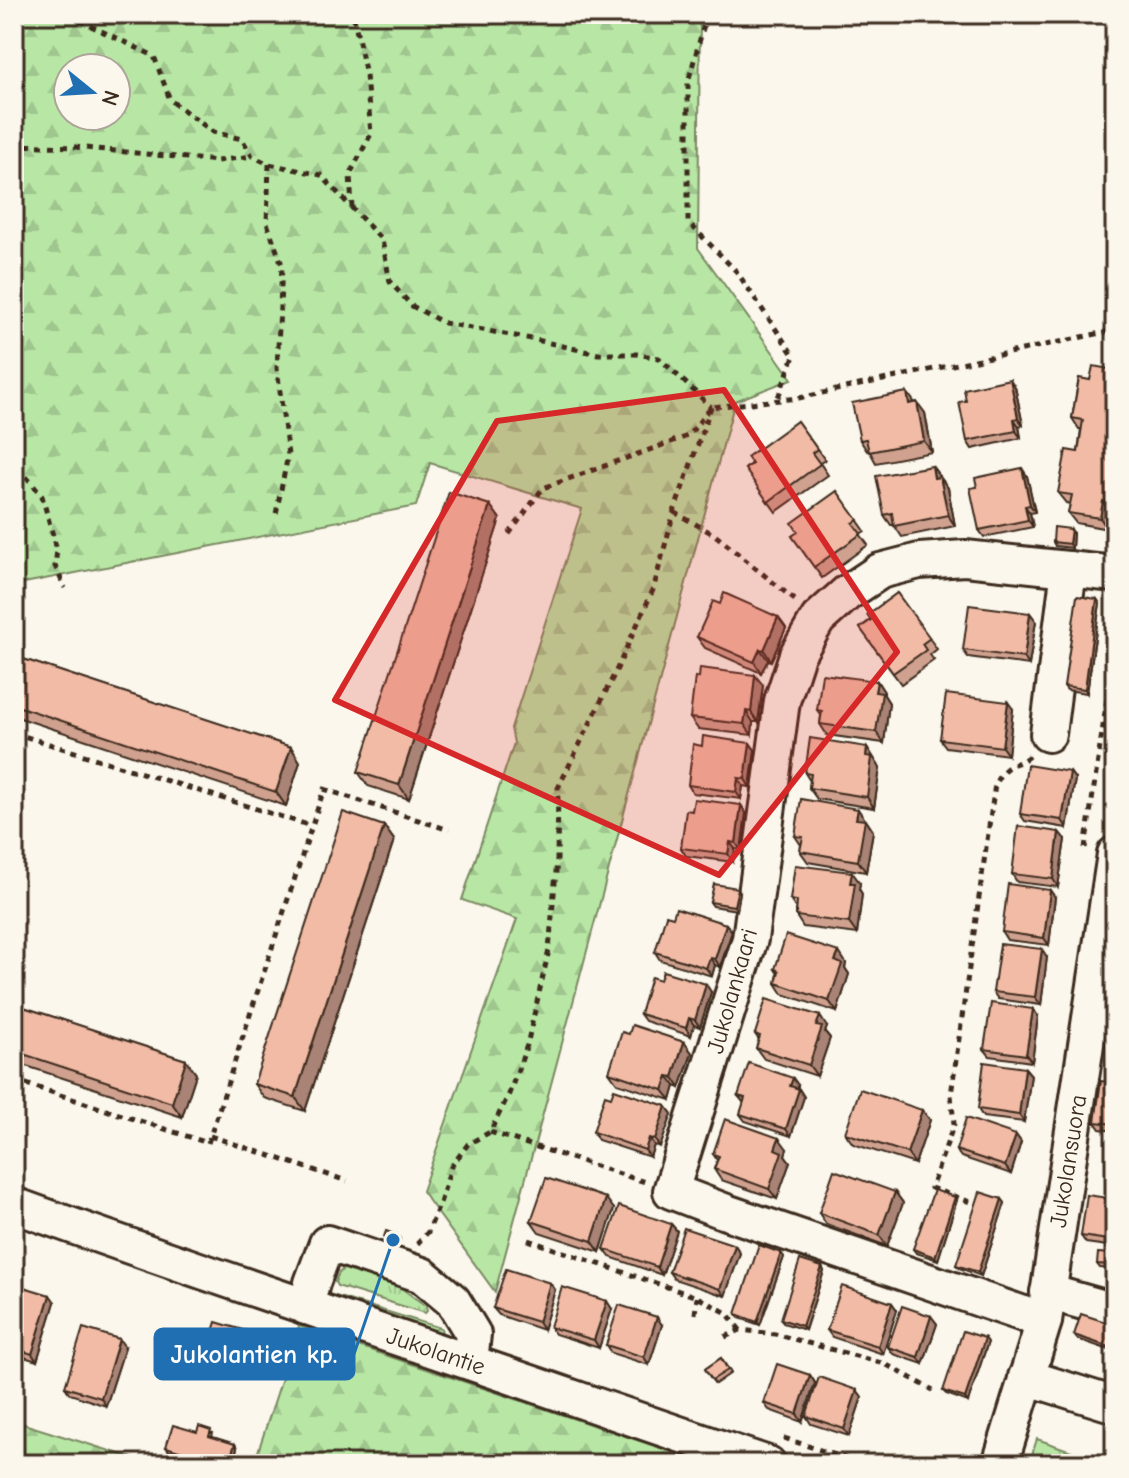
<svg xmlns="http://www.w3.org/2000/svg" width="1129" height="1478" font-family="'Comic Neue',sans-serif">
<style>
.grass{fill:url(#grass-tufts);stroke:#7a8862;stroke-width:2}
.forest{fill:url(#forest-firs);stroke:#7a8862;stroke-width:2;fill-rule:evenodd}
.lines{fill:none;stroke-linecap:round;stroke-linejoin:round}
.minor-casing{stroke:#3b2a1e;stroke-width:40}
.path{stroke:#3b2a1e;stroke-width:5;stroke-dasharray:6 6;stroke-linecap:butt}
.minor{stroke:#fbf7ec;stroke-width:34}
.wall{fill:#d0a18f;stroke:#3b2a1e;stroke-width:2}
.shaded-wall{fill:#a98374;stroke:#3b2a1e;stroke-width:2}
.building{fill:#f2bba6;stroke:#3b2a1e;stroke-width:2}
.marked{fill:#d62828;fill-opacity:0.2;stroke:#d62828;stroke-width:6;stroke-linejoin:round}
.labels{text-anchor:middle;stroke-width:6;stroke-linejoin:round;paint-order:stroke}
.street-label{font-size:24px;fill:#3b2a1e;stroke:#fbf7ec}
.leader{fill:none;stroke:#1f6fb2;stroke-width:3}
.callout-dot{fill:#1f6fb2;stroke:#fbf7ec;stroke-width:3}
.callout{fill:#1f6fb2;stroke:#1f6fb2;stroke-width:3}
.callout-label{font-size:26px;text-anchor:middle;font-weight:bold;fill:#fff}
</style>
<defs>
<pattern id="grass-tufts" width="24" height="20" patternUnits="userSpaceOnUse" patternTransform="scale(2)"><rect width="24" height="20" fill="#b8e7a5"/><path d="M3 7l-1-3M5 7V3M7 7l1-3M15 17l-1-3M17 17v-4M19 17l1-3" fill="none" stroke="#9fc68e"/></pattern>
<pattern id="forest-firs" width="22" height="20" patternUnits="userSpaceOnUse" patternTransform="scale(2)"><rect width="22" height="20" fill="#b8e7a5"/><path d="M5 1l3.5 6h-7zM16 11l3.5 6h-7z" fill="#9fc68e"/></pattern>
</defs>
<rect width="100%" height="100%" fill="#fbf7ec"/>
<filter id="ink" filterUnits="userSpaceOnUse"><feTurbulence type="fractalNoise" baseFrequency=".0125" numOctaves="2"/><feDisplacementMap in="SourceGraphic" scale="16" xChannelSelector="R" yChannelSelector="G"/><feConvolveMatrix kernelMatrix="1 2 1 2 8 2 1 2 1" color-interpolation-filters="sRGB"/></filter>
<g filter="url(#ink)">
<g class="grass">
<path d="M 351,1267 L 394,1283 L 426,1306 L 427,1311 L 425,1313 L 337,1286 L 335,1282 C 338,1273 341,1268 351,1267 Z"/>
<path d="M 329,1294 L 441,1328 L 443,1339 L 336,1305 L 326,1295 Z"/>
<path d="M 1037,1439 L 1108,1464 L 1029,1464 Z"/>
</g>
<g class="forest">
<path d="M 14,14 L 700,14 L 698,248 L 792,379 L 735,401 L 495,1292 L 422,1191 L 517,919 L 462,900 L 514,743 L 511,728 L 582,509 L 430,463 L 416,506 L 14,585 ZM 68,68 L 116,68 L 116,116 L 68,116 Z"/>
<path d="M 299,1326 L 699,1461 L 694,1464 L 254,1464 Z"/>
<path d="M 14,1421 L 152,1464 L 14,1464 Z"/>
</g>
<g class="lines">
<g class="minor-casing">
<g id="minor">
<path d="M 1048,734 L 1069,569"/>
<path d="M 14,1205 C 165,1260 317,1310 469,1362 C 569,1396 668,1431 768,1464"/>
<path d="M 1048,1292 L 1115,1311"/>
<path d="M 306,1307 L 312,1283 L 327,1243 L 422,1275 L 453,1301 L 473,1334 L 470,1362"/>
<path d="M 1044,1321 L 726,1212 L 671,1191 L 750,939 L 782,701 L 797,655 L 818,619 L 847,593 L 880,571 L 919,561 L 965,558 L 1115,574"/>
<path d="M 1026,1377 L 1115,1405"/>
<path d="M 1000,1464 L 1044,1321 L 1115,854"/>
</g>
</g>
<g class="path">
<path d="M 70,14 L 72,17 L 154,56 L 170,100 L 213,132 L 242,139 L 252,156 L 269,164 L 321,175 L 382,240 L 390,282 L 412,306 L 444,323 L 532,339 L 598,354 L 636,354 L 659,358 L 711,407"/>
<path d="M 707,14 L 688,82 L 688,222 L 737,272 L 794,356 L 777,400"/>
<path d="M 14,145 L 75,147 L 217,161 L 252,156"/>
<path d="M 269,164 L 267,223 L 282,265 L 277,368 L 288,455 L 276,514"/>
<path d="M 352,208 L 350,174 L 371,134 L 366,75 L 353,14"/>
<path d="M 14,456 L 20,469 L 42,496 L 57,550 L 55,566 L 65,588"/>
<path d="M 674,512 L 715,535 L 796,601"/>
<path d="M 509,534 L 543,488 L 688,436 L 711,407 L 799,398 L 1115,330"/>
<path d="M 14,733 L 311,826"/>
<path d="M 1085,848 L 1115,645"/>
<path d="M 14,1080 L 208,1143 L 324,789 L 449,830"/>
<path d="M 490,1132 L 645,1182"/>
<path d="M 210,1136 L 347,1181"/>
<path d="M 970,1202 L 931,1188 L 954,1124 L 951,1095 L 995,784 C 1008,758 1017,769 1032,753"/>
<path d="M 528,1240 L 697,1297 L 727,1313 L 740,1330"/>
<path d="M 417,1244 L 428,1232 L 440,1203 L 451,1167 L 468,1144 L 490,1132 L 509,1094 L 527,1045 L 549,950 L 557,860 L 558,788 L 615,673 L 653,590 L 674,512 L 711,407"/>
<path d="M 695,1314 L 697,1297"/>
<path d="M 725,1337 L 740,1330 L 775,1334 L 885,1364 L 933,1390"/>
<path d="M 784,1438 L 863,1464"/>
</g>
<use href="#minor" class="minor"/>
</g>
<g class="wall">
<path d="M 1079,378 L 1115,513 L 1110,512 L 1108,529 L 1076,523 L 1068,513 L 1070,504 L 1066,503 L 1058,493 L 1078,452 L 1081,429 L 1079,429 L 1072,418 Z"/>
<path d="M 1015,387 L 1023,425 L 1019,426 L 1021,438 L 972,449 L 967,441 L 966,401 Z"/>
<path d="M 915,403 L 925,413 L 932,452 L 876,463 L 869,450 L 867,451 L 860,440 Z"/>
<path d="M 797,421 L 825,460 L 820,463 L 828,475 L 776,512 L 745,469 Z"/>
<path d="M 932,466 L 948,488 L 955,526 L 902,537 L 894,525 L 891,525 L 884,515 Z"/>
<path d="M 1027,476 L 1035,512 L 1030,513 L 1033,527 L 984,537 L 979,530 Z"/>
<path d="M 837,491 L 865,531 L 860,534 L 868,545 L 822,578 L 792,536 L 798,532 Z"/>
<path d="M 490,505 L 500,519 L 409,799 L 368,786 L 358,772 Z"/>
<path d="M 1073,533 L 1072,548 L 1055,546 L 1053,542 Z"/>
<path d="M 897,593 L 937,649 L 930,655 L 934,660 L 901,684 L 860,628 L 870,620 Z"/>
<path d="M 1100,603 L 1087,693 L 1067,690 L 1064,686 Z"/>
<path d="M 1030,613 L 1036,621 L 1029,665 L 968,657 L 963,650 Z"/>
<path d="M 778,617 L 786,628 L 771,661 L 768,660 L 761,673 L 705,648 L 697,637 Z"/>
<path d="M 14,656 L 291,747 L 300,762 L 286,806 L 14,716 Z"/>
<path d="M 877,681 L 884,692 L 884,695 L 889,703 L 884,743 L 827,735 L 820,724 L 821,715 L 817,710 Z"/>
<path d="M 763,685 L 758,722 L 753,722 L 752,735 L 698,729 L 690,718 Z"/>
<path d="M 1013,709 L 1008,755 L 946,747 L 940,739 Z"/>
<path d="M 750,743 L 755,750 L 750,787 L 743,786 L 741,799 L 693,793 L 688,785 L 702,746 Z"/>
<path d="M 867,747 L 880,768 L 874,808 L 817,799 L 809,788 L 810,781 L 805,773 Z"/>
<path d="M 1070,772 L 1075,779 L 1067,828 L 1025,821 L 1020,814 Z"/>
<path d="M 741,805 L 746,813 L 741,850 L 735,849 L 733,862 L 686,856 L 681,848 L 692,811 Z"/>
<path d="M 866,820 L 873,831 L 866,872 L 808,862 L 800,851 L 801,845 L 795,836 Z"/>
<path d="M 384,826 L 394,840 L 305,1111 L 264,1098 L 254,1084 Z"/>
<path d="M 1065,839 L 1058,887 L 1017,882 L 1012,874 Z"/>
<path d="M 860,883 L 859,889 L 862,894 L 857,934 L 803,927 L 796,916 L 796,909 L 790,900 Z"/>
<path d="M 740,892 L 737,910 L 713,906 L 710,902 Z"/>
<path d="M 1055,897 L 1049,945 L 1007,940 L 1002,932 Z"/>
<path d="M 732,931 L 720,967 L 715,965 L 712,976 L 660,960 L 655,952 Z"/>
<path d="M 1047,957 L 1041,1005 L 998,999 L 993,992 Z"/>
<path d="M 846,963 L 845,968 L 849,974 L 837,1012 L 783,994 L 776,983 L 778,974 L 775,969 Z"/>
<path d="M 711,992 L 700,1027 L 694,1025 L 691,1036 L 645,1021 L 640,1014 Z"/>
<path d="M 14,1004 L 186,1060 L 196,1074 L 182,1117 L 14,1062 Z"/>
<path d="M 1038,1016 L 1032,1062 L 990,1056 L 984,1049 Z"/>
<path d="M 827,1027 L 825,1032 L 830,1038 L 817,1076 L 764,1059 L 756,1048 L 759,1040 L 755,1034 Z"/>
<path d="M 629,1034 L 684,1042 L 692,1053 L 680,1088 L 675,1086 L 671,1100 L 617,1083 L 609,1072 Z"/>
<path d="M 1025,1068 L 1031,1075 L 1024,1122 L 983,1117 L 978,1109 Z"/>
<path d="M 1115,1083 L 1115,1131 L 1100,1129 L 1095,1122 Z"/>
<path d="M 798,1085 L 797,1089 L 799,1089 L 804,1097 L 791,1136 L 745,1121 L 740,1114 L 744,1103 L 738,1096 Z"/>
<path d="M 611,1097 L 666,1106 L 672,1114 L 660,1147 L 654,1145 L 650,1157 L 598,1140 L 593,1132 Z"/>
<path d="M 930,1120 L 915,1164 L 853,1144 L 845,1133 Z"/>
<path d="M 1016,1135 L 1021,1142 L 1011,1174 L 961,1157 L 956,1150 Z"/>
<path d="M 787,1149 L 785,1155 L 790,1162 L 777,1199 L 721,1180 L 714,1169 L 717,1160 L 713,1154 Z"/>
<path d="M 895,1192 L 903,1203 L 887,1246 L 826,1224 L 819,1213 Z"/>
<path d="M 1002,1199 L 1005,1203 L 981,1276 L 959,1268 L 956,1265 Z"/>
<path d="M 1115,1199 L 1115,1247 L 1086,1243 L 1081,1236 Z"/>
<path d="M 957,1200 L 938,1260 L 916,1253 L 913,1249 Z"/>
<path d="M 614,1209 L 600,1252 L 539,1232 L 531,1221 Z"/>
<path d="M 671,1224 L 677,1231 L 662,1275 L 610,1257 L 604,1249 Z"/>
<path d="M 397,1235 L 400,1239 L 398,1244 L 386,1241 L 384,1237 Z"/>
<path d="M 735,1245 L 740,1253 L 725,1296 L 674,1279 L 669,1272 Z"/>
<path d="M 781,1253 L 784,1257 L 760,1325 L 739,1318 L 736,1314 Z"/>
<path d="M 1112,1254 L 1114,1258 L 1113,1269 L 1100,1268 L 1097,1264 Z"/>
<path d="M 822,1267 L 824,1271 L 805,1330 L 783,1323 L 781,1319 Z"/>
<path d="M 14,1284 L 55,1302 L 37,1361 L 14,1354 Z"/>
<path d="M 555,1290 L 543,1330 L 499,1315 L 493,1308 Z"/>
<path d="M 892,1303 L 897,1310 L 883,1354 L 832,1337 L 827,1330 Z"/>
<path d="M 612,1309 L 599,1348 L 555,1334 L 550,1327 Z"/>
<path d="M 931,1316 L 937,1324 L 923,1364 L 893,1354 L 888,1347 Z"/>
<path d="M 662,1325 L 649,1365 L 611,1353 L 606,1345 Z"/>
<path d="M 1115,1325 L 1115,1352 L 1077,1339 L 1074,1335 Z"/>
<path d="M 251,1338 L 239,1376 L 210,1367 L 204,1360 Z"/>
<path d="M 988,1342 L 968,1402 L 946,1394 L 943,1391 Z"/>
<path d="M 125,1347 L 106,1406 L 70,1394 L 65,1387 Z"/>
<path d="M 721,1358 L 731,1373 L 715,1384 L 705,1369 Z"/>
<path d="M 810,1375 L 815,1383 L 802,1422 L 769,1410 L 764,1403 Z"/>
<path d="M 857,1390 L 862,1397 L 849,1436 L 811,1424 L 806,1416 Z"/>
<path d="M 197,1432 L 213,1433 L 212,1437 L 235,1444 L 237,1448 L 232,1464 L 212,1464 L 169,1451 L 166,1447 Z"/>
</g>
<g class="shaded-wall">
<path d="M 1010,379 L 1015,387 L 1023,425 L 1018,418 Z"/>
<path d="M 907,392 L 915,403 L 909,404 Z"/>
<path d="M 917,402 L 925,413 L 932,452 L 924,441 Z"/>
<path d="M 1014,419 L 1019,426 L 1021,438 L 1016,431 Z"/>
<path d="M 1115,432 L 1115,513 L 1107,502 L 1111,455 Z"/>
<path d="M 932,466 L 939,476 L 941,489 L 934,478 Z"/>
<path d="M 1022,468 L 1027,476 L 1035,512 L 1030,505 Z"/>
<path d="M 940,477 L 948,488 L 955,526 L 948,515 Z"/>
<path d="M 1103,501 L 1110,512 L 1108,529 L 1100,518 Z"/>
<path d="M 490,505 L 500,519 L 409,799 L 399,785 Z"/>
<path d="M 1025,506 L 1030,513 L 1033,527 L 1028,520 Z"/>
<path d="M 1071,529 L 1073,533 L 1072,548 L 1069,544 Z"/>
<path d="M 1097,599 L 1100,603 L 1087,693 L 1085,689 Z"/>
<path d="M 1030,613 L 1036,621 L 1029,665 L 1024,658 Z"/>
<path d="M 778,617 L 786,628 L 771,661 L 764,650 Z"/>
<path d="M 760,649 L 768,660 L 761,673 L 754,662 Z"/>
<path d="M 755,675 L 763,685 L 758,722 L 751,712 Z"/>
<path d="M 877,681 L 884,692 L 884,695 L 889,703 L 884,743 L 876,732 L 875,692 Z"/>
<path d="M 1008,702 L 1013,709 L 1008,755 L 1002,747 Z"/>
<path d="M 746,711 L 753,722 L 752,735 L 744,724 Z"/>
<path d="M 750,743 L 755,750 L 750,787 L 745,779 Z"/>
<path d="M 291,747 L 300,762 L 286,806 L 276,792 Z"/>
<path d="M 867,747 L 880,768 L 874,808 L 867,797 L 866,756 Z"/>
<path d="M 1070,772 L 1075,779 L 1067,828 L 1062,820 Z"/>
<path d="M 738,778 L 743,786 L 741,799 L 736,792 Z"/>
<path d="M 741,805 L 746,813 L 741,850 L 736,843 Z"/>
<path d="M 858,809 L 873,831 L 866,872 L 858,861 L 856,819 Z"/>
<path d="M 384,826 L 394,840 L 305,1111 L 295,1097 Z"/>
<path d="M 1059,832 L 1065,839 L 1058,887 L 1053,879 Z"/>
<path d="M 730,842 L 735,849 L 733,862 L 728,854 Z"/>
<path d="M 852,872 L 860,883 L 859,889 L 862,894 L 857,934 L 849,923 L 850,883 Z"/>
<path d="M 738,888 L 740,892 L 737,910 L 734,906 Z"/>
<path d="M 1050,890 L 1055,897 L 1049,945 L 1044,938 Z"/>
<path d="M 726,924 L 732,931 L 720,967 L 715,959 Z"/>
<path d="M 1042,949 L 1047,957 L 1041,1005 L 1035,997 Z"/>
<path d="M 839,952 L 846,963 L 845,968 L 849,974 L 837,1012 L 829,1001 L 835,961 Z"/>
<path d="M 710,958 L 715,965 L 712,976 L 706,968 Z"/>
<path d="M 706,984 L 711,992 L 700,1027 L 695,1020 Z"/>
<path d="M 1033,1009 L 1038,1016 L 1032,1062 L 1026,1055 Z"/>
<path d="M 820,1016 L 827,1027 L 825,1032 L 830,1038 L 817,1076 L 809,1065 L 816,1026 Z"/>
<path d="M 689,1018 L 694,1025 L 691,1036 L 686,1028 Z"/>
<path d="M 684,1042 L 692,1053 L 680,1088 L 673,1077 Z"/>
<path d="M 186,1060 L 196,1074 L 182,1117 L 172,1103 Z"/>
<path d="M 1025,1068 L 1031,1075 L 1024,1122 L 1019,1115 Z"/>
<path d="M 668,1076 L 675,1086 L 671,1100 L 663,1090 Z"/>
<path d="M 793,1078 L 798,1085 L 796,1094 L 790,1086 Z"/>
<path d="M 799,1089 L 804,1097 L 791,1136 L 786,1129 Z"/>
<path d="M 666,1106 L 672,1114 L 660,1147 L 655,1140 Z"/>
<path d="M 922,1110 L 930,1120 L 915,1164 L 907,1153 Z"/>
<path d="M 1016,1135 L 1021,1142 L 1011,1174 L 1005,1166 Z"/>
<path d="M 649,1138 L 654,1145 L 650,1157 L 645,1150 Z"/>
<path d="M 779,1138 L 787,1149 L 785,1155 L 790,1162 L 777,1199 L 769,1189 L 775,1149 Z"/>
<path d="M 895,1192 L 903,1203 L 887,1246 L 879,1235 Z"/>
<path d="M 955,1197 L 957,1200 L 938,1260 L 935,1257 Z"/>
<path d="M 606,1198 L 614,1209 L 600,1252 L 592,1241 Z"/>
<path d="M 1002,1199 L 1005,1203 L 981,1276 L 978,1272 Z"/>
<path d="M 671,1224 L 677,1231 L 662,1275 L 657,1267 Z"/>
<path d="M 397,1235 L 400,1239 L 398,1244 L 395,1241 Z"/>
<path d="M 735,1245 L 740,1253 L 725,1296 L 720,1289 Z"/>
<path d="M 781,1253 L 784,1257 L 760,1325 L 757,1322 Z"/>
<path d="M 1112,1254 L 1114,1258 L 1113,1269 L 1111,1265 Z"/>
<path d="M 822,1267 L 824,1271 L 805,1330 L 802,1326 Z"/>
<path d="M 550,1283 L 555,1290 L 543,1330 L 538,1322 Z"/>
<path d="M 50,1295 L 55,1302 L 37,1361 L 32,1354 Z"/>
<path d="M 607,1301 L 612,1309 L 599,1348 L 594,1340 Z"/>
<path d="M 892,1303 L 897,1310 L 883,1354 L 878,1346 Z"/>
<path d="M 931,1316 L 937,1324 L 923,1364 L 918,1357 Z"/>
<path d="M 657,1317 L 662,1325 L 649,1365 L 644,1357 Z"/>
<path d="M 246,1331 L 251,1338 L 239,1376 L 234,1368 Z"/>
<path d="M 985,1338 L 988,1342 L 968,1402 L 965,1398 Z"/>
<path d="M 119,1339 L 125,1347 L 106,1406 L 101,1398 Z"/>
<path d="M 810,1375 L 815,1383 L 802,1422 L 797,1414 Z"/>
<path d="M 857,1390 L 862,1397 L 849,1436 L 844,1429 Z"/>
<path d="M 235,1444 L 237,1448 L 232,1464 L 228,1464 Z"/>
</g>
<g class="building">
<path d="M 1093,366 L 1115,370 L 1115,432 L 1111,455 L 1115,456 L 1115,458 L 1107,502 L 1103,501 L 1100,518 L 1068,513 L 1072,495 L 1058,493 L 1066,450 L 1078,452 L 1083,420 L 1072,418 L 1079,378 L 1090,380 Z"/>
<path d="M 1010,379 L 1018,418 L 1014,419 L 1016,431 L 967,441 L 959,402 L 966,401 L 964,389 Z"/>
<path d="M 907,392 L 909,404 L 917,402 L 924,441 L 869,452 L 866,439 L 860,440 L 852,403 Z"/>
<path d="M 797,421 L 817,449 L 812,453 L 820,464 L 768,502 L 745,469 L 752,464 L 747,457 Z"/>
<path d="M 932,466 L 934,478 L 940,477 L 948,515 L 894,526 L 892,513 L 884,515 L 876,476 Z"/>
<path d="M 1022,468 L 1030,505 L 1025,506 L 1028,520 L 979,530 L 970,488 L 977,487 L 975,478 Z"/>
<path d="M 837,491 L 858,520 L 853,523 L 861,534 L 814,567 L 792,536 L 798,532 L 792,523 Z"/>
<path d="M 449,492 L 490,505 L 399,785 L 358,772 Z"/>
<path d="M 1054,527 L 1071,529 L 1069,544 L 1053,542 Z"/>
<path d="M 724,593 L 778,617 L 764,650 L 760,649 L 754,662 L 697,637 L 713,601 L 720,604 Z"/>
<path d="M 897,593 L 930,638 L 922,644 L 926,650 L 893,673 L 860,628 L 871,620 L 867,615 Z"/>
<path d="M 1077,596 L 1097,599 L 1085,689 L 1064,686 Z"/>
<path d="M 969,605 L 1030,613 L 1024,658 L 963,650 Z"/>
<path d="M 14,656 L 291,747 L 276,792 L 14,705 Z"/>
<path d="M 700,668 L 755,675 L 751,712 L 746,711 L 744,724 L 690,718 L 695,677 L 699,678 Z"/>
<path d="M 822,674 L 877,681 L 875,692 L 882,693 L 876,732 L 820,724 L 822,711 L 817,710 Z"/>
<path d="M 946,694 L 1008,702 L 1002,747 L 940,739 Z"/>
<path d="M 703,736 L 750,743 L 745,779 L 738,778 L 736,792 L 688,785 L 693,744 L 702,746 Z"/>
<path d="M 810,738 L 867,747 L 866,756 L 872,757 L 867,797 L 809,788 L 811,774 L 805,773 Z"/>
<path d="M 1027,765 L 1070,772 L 1062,820 L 1020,814 Z"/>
<path d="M 694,799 L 741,805 L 736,843 L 730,842 L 728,854 L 681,848 L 686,810 L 692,811 Z"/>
<path d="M 801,799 L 858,809 L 856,819 L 865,820 L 858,861 L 800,851 L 803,837 L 795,836 Z"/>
<path d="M 343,812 L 384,826 L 295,1097 L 254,1084 Z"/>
<path d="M 1018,826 L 1059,832 L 1053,879 L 1012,874 Z"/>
<path d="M 795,865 L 852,872 L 850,883 L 855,883 L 849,923 L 796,916 L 797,901 L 790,900 Z"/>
<path d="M 714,884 L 738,888 L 734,906 L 710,902 Z"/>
<path d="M 1008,884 L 1050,890 L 1044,938 L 1002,932 Z"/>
<path d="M 676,908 L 726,924 L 715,959 L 710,958 L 706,968 L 655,952 L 666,915 L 673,917 Z"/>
<path d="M 786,935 L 839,952 L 835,961 L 842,964 L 829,1001 L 776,983 L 779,971 L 775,969 Z"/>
<path d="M 1000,944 L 1042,949 L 1035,997 L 993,992 Z"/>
<path d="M 663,971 L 706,984 L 695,1020 L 689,1018 L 686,1028 L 640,1014 L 651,977 L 660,980 Z"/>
<path d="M 766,999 L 820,1016 L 816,1026 L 822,1027 L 809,1065 L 756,1048 L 760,1036 L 755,1034 Z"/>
<path d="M 991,1003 L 1033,1009 L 1026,1055 L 984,1049 Z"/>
<path d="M 14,1004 L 186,1060 L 172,1103 L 14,1051 Z"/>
<path d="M 632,1025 L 684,1042 L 673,1077 L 668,1076 L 663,1090 L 609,1072 L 622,1032 L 629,1034 Z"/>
<path d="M 984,1062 L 1025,1068 L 1019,1115 L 978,1109 Z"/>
<path d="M 749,1063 L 793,1078 L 790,1086 L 799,1089 L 786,1129 L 740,1114 L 745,1098 L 738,1096 Z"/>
<path d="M 1101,1081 L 1115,1083 L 1115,1124 L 1095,1122 Z"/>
<path d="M 614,1089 L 666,1106 L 655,1140 L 649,1138 L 645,1150 L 593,1132 L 605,1095 L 611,1097 Z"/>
<path d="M 860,1089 L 922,1110 L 907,1153 L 845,1133 Z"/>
<path d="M 966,1118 L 1016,1135 L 1005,1166 L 956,1150 Z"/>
<path d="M 725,1119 L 779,1138 L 775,1149 L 782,1152 L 769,1189 L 714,1169 L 719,1156 L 713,1154 Z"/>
<path d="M 834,1170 L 895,1192 L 879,1235 L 819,1213 Z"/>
<path d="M 546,1178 L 606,1198 L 592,1241 L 531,1221 Z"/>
<path d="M 934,1190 L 955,1197 L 935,1257 L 913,1249 Z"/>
<path d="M 980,1192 L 1002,1199 L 978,1272 L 956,1265 Z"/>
<path d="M 1087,1195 L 1115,1199 L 1115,1241 L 1081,1236 Z"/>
<path d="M 619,1206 L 671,1224 L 657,1267 L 604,1249 Z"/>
<path d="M 684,1228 L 735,1245 L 720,1289 L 669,1272 Z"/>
<path d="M 386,1231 L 397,1235 L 395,1241 L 384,1237 Z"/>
<path d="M 759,1245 L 781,1253 L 757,1322 L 736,1314 Z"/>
<path d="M 1098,1253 L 1112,1254 L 1111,1265 L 1097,1264 Z"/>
<path d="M 800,1260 L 822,1267 L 802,1326 L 781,1319 Z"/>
<path d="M 506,1269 L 550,1283 L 538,1322 L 493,1308 Z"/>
<path d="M 14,1284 L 50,1295 L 32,1354 L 14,1348 Z"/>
<path d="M 842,1286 L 892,1303 L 878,1346 L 827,1330 Z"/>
<path d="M 562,1287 L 607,1301 L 594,1340 L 550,1327 Z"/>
<path d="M 619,1305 L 657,1317 L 644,1357 L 606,1345 Z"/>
<path d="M 902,1306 L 931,1316 L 918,1357 L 888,1347 Z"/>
<path d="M 1081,1314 L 1115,1325 L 1115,1349 L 1074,1335 Z"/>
<path d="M 216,1322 L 246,1331 L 234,1368 L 204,1360 Z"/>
<path d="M 83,1328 L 119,1339 L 101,1398 L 65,1387 Z"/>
<path d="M 963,1331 L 985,1338 L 965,1398 L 943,1391 Z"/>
<path d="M 721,1358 L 728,1370 L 712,1380 L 705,1369 Z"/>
<path d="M 777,1364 L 810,1375 L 797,1414 L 764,1403 Z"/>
<path d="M 819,1377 L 857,1390 L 844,1429 L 806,1416 Z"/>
<path d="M 173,1425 L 197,1432 L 199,1426 L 211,1430 L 209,1436 L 235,1444 L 228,1464 L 221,1464 L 166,1447 Z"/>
</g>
</g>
<path class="marked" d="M 724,390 L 897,652 L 719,875 L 335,700 L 497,421 Z"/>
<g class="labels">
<g class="street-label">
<text transform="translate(732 991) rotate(-74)" y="8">Jukolankaari</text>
<text transform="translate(1068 1161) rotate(-81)" y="8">Jukolansuora</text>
<text transform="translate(436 1351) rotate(19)" y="8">Jukolantie</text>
</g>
</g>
<path class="leader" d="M393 1240L354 1354"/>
<circle class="callout-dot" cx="393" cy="1240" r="8"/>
<rect class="callout" x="155" y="1329" width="199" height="50" rx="8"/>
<g class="callout-label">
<text x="254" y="1363">Jukolantien kp.</text>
</g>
<rect width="1129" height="1478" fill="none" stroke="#fbf7ec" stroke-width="48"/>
<rect x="24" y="24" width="1081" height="1430" fill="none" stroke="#3b2a1e" stroke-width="3" filter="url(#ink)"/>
<g transform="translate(92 92) rotate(108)"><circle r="38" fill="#fbf7ec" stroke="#aea59a" stroke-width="2"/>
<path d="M0-6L14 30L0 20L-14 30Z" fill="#1f6fb2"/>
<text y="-12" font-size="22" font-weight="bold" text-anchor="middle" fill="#3b2a1e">N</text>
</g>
</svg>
